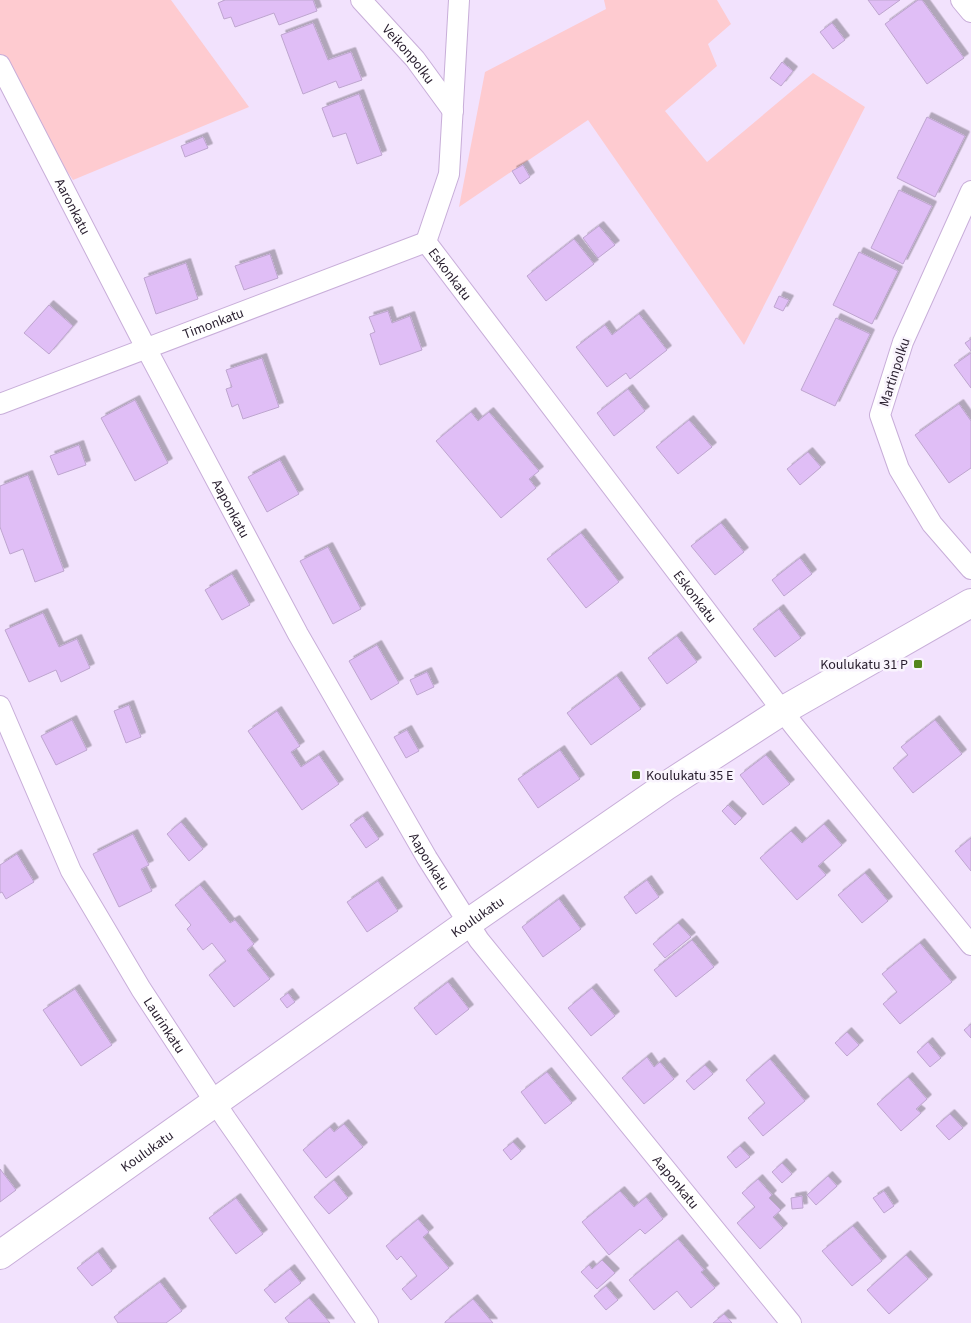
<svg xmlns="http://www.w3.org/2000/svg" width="971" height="1323" font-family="'Source Sans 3',sans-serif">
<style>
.green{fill:#fecbd0}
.building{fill:#e0bef6;stroke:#bea5cf;filter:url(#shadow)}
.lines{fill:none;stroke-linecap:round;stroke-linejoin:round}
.street-casing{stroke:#c8aed9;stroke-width:22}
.secondary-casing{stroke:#c8aed9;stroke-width:30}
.street{stroke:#fff;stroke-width:20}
.secondary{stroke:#fff;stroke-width:28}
.poi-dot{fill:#54861b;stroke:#f9f4fd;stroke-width:2}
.labels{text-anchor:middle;stroke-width:5;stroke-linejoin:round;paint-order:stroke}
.street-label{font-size:14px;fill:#271d2d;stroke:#f9f4fd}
.poi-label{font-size:14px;fill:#271d2d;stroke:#f9f4fd;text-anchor:end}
</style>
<defs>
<filter id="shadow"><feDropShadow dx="4.5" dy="-4.5" stdDeviation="0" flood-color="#0004"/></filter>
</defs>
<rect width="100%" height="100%" fill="#f2e2fd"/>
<g class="green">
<path d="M 0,0 L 171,0 L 249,107 L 73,180 L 0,73 Z"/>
<path d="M 604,0 L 717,0 L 731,24 L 708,44 L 717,66 L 665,111 L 707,162 L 813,73 L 865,107 L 744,345 L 588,120 L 459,207 L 485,72 L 606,9 Z"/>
</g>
<g class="building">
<path d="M 225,0 L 313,0 L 317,11 L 279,25 L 274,13 L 235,27 L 231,17 L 224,19 L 218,3 Z"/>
<path d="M 868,0 L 900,0 L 879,15 Z"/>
<path d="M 918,0 L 922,0 L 964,58 L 927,84 L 885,24 Z"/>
<path d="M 313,23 L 328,60 L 351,52 L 362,80 L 339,88 L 336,81 L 303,94 L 281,35 Z"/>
<path d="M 832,23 L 845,40 L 833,49 L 820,32 Z"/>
<path d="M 782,62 L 793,71 L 781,86 L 770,78 Z"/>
<path d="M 359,94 L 382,155 L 357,164 L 346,133 L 333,137 L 322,108 Z"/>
<path d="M 927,117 L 965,136 L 935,197 L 897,178 Z"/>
<path d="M 203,137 L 208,148 L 185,157 L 181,146 Z"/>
<path d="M 523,165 L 530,177 L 520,184 L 512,171 Z"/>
<path d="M 899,190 L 932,206 L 903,264 L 871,248 Z"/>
<path d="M 599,226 L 615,245 L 598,258 L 583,238 Z"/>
<path d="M 574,239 L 594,264 L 546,301 L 527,276 Z"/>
<path d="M 859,252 L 898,271 L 872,324 L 833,305 Z"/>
<path d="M 270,254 L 278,278 L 244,290 L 235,266 Z"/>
<path d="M 186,263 L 198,299 L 156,314 L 144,278 Z"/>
<path d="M 779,296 L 789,300 L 783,311 L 774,307 Z"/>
<path d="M 49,305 L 73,326 L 49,354 L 24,333 Z"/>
<path d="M 388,311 L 392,323 L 410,316 L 422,350 L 380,365 L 370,334 L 375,332 L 369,317 Z"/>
<path d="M 639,314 L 667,350 L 630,379 L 626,373 L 607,387 L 576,347 L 605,325 L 612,335 Z"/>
<path d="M 836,318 L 870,334 L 835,406 L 801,390 Z"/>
<path d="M 971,339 L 971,351 L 965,343 Z"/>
<path d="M 971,353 L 971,388 L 954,365 Z"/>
<path d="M 262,358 L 279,407 L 243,419 L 238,404 L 232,407 L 226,389 L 232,387 L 226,370 Z"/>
<path d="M 628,389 L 645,411 L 614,436 L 597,413 Z"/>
<path d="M 135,400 L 168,463 L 135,481 L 101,418 Z"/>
<path d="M 959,404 L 971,421 L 971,468 L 949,483 L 915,435 Z"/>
<path d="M 471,412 L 478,421 L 489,412 L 539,471 L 529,479 L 536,488 L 501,518 L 436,441 Z"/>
<path d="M 689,420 L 712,447 L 678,474 L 656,447 Z"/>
<path d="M 79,445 L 86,465 L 58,475 L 50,456 Z"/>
<path d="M 808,452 L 821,467 L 800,485 L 787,469 Z"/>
<path d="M 280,460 L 299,494 L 267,512 L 248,477 Z"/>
<path d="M 28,475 L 64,571 L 35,582 L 23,549 L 10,554 L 0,527 L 0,486 Z"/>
<path d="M 721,523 L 744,552 L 715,575 L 691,546 Z"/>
<path d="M 581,533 L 619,582 L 586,608 L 547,559 Z"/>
<path d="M 328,547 L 361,609 L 333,624 L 300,561 Z"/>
<path d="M 800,558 L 812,574 L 784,596 L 772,580 Z"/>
<path d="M 232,574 L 250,605 L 222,620 L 205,590 Z"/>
<path d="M 779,609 L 801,638 L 775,657 L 753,629 Z"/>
<path d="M 43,613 L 59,647 L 77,639 L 90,668 L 61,682 L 56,670 L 29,682 L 5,630 Z"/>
<path d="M 677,636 L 697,662 L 667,684 L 648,658 Z"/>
<path d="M 377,645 L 399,683 L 371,700 L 349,661 Z"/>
<path d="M 427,672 L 434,687 L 417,695 L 410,680 Z"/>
<path d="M 617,676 L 641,709 L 591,745 L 567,713 Z"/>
<path d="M 129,705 L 141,737 L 126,743 L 114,711 Z"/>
<path d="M 277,711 L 300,746 L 291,752 L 301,767 L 319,755 L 339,784 L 302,810 L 248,731 Z"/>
<path d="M 72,720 L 87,750 L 56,765 L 41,736 Z"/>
<path d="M 935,720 L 962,754 L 913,793 L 893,768 L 908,755 L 901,747 Z"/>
<path d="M 407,730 L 419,751 L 406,758 L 394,737 Z"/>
<path d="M 560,750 L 580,779 L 538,808 L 518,779 Z"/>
<path d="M 766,755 L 790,784 L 763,805 L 740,775 Z"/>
<path d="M 728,805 L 742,818 L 735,825 L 722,811 Z"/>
<path d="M 363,816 L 379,839 L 366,848 L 350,825 Z"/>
<path d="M 181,822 L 203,849 L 189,861 L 167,834 Z"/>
<path d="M 824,824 L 842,845 L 818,866 L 826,875 L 797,900 L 760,858 L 791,831 L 802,843 Z"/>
<path d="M 133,834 L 149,865 L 141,869 L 152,891 L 119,907 L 93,854 Z"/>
<path d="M 971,838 L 971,871 L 955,851 Z"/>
<path d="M 17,854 L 34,882 L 6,899 L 2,892 L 0,893 L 0,865 Z"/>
<path d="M 865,873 L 888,901 L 862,923 L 838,895 Z"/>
<path d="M 647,880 L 659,897 L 636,914 L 624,897 Z"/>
<path d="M 378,881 L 398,911 L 367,932 L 347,902 Z"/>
<path d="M 200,885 L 230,923 L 235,920 L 254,944 L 247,950 L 270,979 L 234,1007 L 209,975 L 226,961 L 212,943 L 203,950 L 187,929 L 191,925 L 175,905 Z"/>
<path d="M 559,899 L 581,929 L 543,957 L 522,927 Z"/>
<path d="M 678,923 L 691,937 L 665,958 L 653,944 Z"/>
<path d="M 692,940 L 714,967 L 676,997 L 654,970 Z"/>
<path d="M 920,943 L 952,982 L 900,1024 L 883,1004 L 897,992 L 882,974 Z"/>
<path d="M 448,982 L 469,1009 L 436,1035 L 414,1008 Z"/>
<path d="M 592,988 L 615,1016 L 591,1036 L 568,1008 Z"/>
<path d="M 75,989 L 112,1045 L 81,1066 L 43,1010 Z"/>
<path d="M 288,993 L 295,1002 L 287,1008 L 280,999 Z"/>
<path d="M 971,1024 L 971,1038 L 964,1030 Z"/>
<path d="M 847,1032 L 859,1045 L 847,1056 L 835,1043 Z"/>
<path d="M 928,1042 L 941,1058 L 930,1067 L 917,1052 Z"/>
<path d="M 647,1057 L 654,1067 L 660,1062 L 674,1079 L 644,1104 L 622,1078 Z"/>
<path d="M 770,1059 L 805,1101 L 763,1136 L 748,1118 L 765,1103 L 746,1080 Z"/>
<path d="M 705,1065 L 713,1074 L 694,1090 L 686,1081 Z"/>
<path d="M 547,1072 L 572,1103 L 545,1124 L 521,1092 Z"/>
<path d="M 908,1077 L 927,1099 L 916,1109 L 921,1113 L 901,1131 L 877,1104 Z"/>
<path d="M 950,1114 L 963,1128 L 949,1140 L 936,1126 Z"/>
<path d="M 344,1124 L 363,1147 L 326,1178 L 303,1150 L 330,1127 L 334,1132 Z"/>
<path d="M 513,1142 L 521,1151 L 511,1160 L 503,1150 Z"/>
<path d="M 740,1146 L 750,1157 L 736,1168 L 727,1157 Z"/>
<path d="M 782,1163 L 792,1174 L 782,1183 L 772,1172 Z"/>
<path d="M 0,1169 L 16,1190 L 0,1202 Z"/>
<path d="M 828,1176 L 837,1186 L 816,1205 L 807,1195 Z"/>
<path d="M 758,1179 L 772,1195 L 769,1198 L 781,1210 L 773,1217 L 783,1228 L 760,1249 L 737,1223 L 755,1207 L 742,1193 Z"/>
<path d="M 334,1180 L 348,1198 L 329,1214 L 314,1197 Z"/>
<path d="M 620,1191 L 634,1207 L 646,1197 L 663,1219 L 645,1234 L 640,1229 L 609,1255 L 582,1222 Z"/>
<path d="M 884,1191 L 894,1206 L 884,1213 L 873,1198 Z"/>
<path d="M 802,1196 L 803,1208 L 792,1209 L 791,1198 Z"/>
<path d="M 236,1198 L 263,1234 L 236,1254 L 209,1218 Z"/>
<path d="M 418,1219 L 429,1232 L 423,1237 L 449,1268 L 411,1300 L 402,1289 L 417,1276 L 401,1256 L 397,1260 L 386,1246 Z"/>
<path d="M 853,1226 L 882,1261 L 852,1286 L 822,1251 Z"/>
<path d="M 678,1239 L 704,1270 L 701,1272 L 715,1288 L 691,1308 L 677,1291 L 654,1310 L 629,1280 Z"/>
<path d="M 98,1252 L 112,1271 L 92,1286 L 77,1268 Z"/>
<path d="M 906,1255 L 928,1279 L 889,1314 L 867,1290 Z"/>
<path d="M 602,1260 L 615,1273 L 597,1289 L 581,1272 L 589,1265 L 592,1269 Z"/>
<path d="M 290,1269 L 301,1283 L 275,1303 L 264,1290 Z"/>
<path d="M 160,1282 L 182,1311 L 166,1323 L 118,1323 L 114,1317 Z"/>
<path d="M 606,1286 L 618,1300 L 606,1310 L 594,1296 Z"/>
<path d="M 309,1298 L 330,1323 L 289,1323 L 285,1318 Z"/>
<path d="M 473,1299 L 493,1323 L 445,1323 L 445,1322 Z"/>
<path d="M 724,1314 L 732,1323 L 713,1323 Z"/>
</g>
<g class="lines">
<g class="street-casing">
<g id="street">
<path id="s1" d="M 361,0 L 415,59 L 453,111"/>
<path d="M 961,0 L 971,12"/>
<path id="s2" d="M 0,65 L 146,348 L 298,634 L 427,858 L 479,940 L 791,1323"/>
<path d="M 971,191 L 903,342 L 880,415 L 899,469 L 932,524 L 971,569"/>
<path id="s3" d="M 426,242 L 794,726 L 971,945"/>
<path d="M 426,242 L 449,174 L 459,0"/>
<path id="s4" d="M 0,404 L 426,242"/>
<path id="s5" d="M 0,706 L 71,871 L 141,989 L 226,1119 L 368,1323"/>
</g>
</g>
<g class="secondary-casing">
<g id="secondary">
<path id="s6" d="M 0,1255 L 468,923 L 666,786 L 782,711 L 971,603"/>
</g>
</g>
<use href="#street" class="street"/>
<use href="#secondary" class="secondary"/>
</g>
<g class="poi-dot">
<rect x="913" y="659" width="10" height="10" rx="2.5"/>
<rect x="631" y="770" width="10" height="10" rx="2.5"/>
</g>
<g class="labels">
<g class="street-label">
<text dy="5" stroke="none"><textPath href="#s1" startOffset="72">Veikonpolku</textPath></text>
<text dy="5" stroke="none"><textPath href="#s2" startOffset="159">Aaronkatu</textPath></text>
<text dy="5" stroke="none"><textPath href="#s3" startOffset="40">Eskonkatu</textPath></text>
<text dy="5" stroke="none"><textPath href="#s4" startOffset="228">Timonkatu</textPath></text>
<text transform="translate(894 372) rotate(-72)" y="5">Martinpolku</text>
<text dy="5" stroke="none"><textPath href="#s2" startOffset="500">Aaponkatu</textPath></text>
<text dy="5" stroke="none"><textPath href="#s3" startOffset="445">Eskonkatu</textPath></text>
<text dy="5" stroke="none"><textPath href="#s2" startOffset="905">Aaponkatu</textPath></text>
<text dy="5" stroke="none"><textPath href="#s6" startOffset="585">Koulukatu</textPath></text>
<text dy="5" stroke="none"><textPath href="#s5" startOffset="360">Laurinkatu</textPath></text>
<text dy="5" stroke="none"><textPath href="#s6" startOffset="180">Koulukatu</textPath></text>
<text dy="5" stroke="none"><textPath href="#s2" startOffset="1310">Aaponkatu</textPath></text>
</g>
<g class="poi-label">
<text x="908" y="669">Koulukatu 31 P</text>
<text x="646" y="780" text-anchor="start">Koulukatu 35 E</text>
</g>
</g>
</svg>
